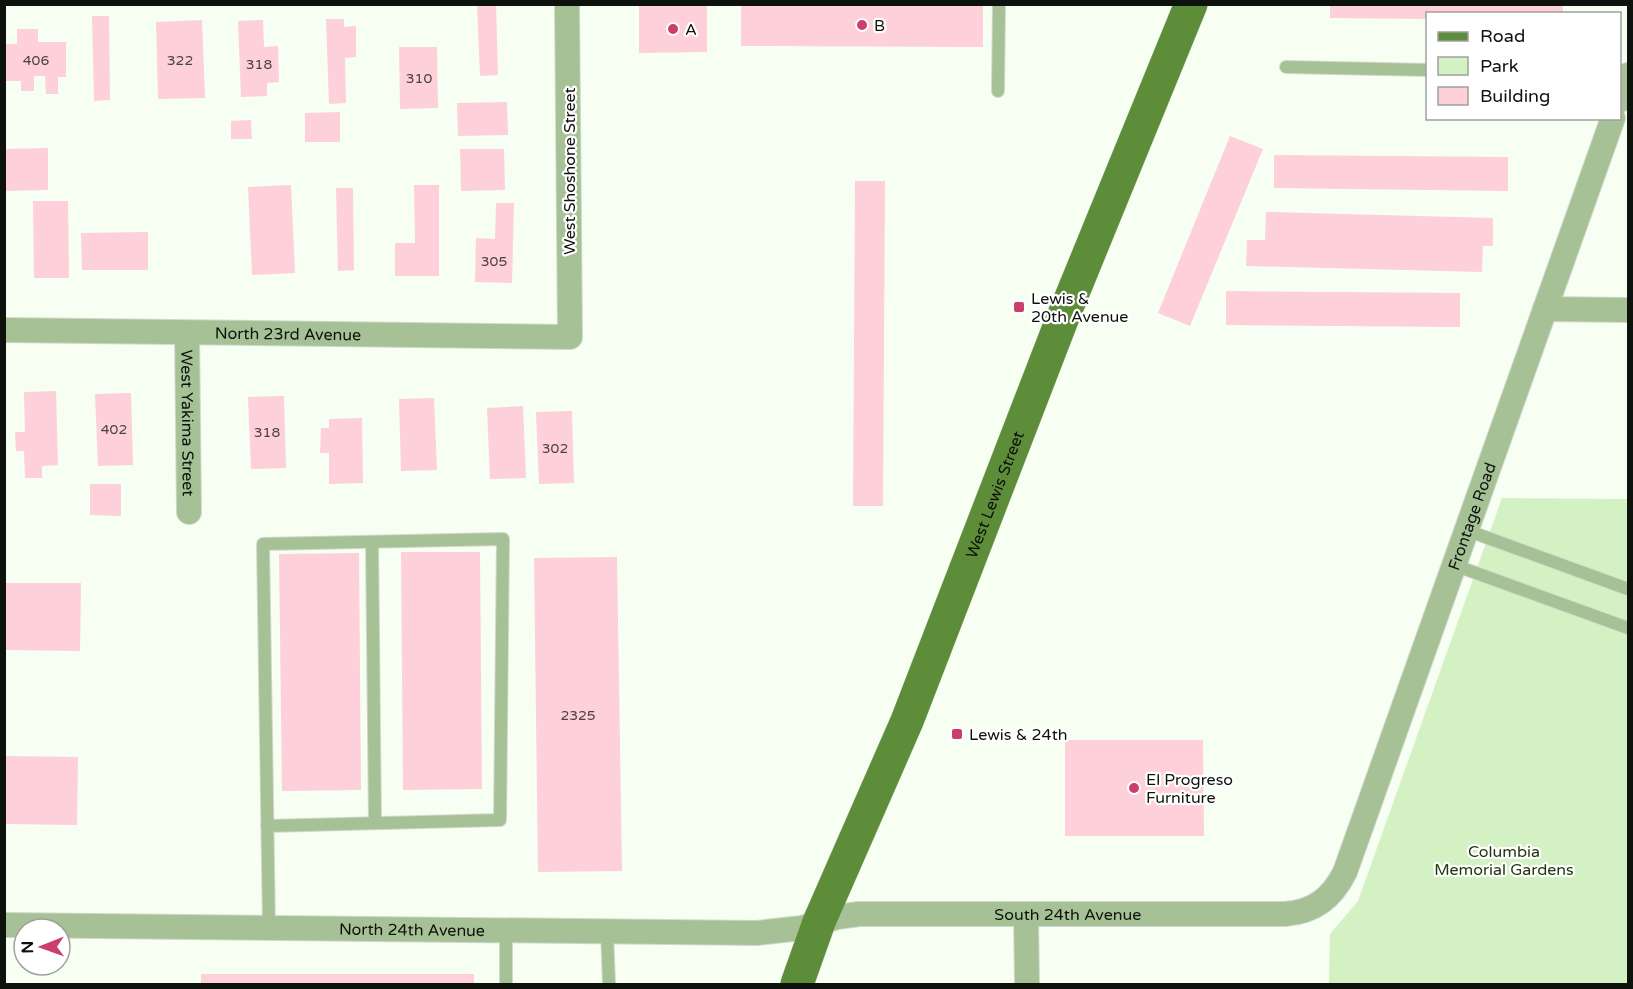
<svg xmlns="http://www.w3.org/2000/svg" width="1633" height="989" font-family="'Varela Round',sans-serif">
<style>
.green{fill:#d4f1c3}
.building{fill:#fed0da}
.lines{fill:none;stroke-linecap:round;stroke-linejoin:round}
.lane-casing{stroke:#d1d9cd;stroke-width:14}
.street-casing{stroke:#d1d9cd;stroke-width:26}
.primary-casing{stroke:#d1d9cd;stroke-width:34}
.lane{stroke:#a5c195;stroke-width:12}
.street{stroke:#a5c195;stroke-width:24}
.primary{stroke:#5d8d39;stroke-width:33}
.poi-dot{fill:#cb3e6e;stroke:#fff;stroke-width:2}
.labels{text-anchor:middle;stroke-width:4.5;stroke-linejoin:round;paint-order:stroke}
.number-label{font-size:14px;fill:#4a4240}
.poi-label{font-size:16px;fill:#0e120c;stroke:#fff;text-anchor:start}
.street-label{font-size:16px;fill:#0e120c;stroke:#fff}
.park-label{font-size:16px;fill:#21380e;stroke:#fff}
</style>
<rect width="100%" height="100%" fill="#f6fff2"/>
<path class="green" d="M 1502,498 L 1628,499 L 1628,984 L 1329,984 L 1330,934 L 1358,901 Z"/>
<g class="building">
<path d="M 496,4 L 498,75 L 480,76 L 477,5 Z"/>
<path d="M 639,4 L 707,4 L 707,52 L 639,53 Z"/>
<path d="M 741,4 L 983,4 L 983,47 L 741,46 Z"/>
<path d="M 1330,4 L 1563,4 L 1563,14 L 1428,14 L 1428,19 L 1330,18 Z"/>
<path d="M 92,16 L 109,16 L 110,100 L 94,101 Z"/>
<path d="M 326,19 L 344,19 L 344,27 L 356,26 L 356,57 L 345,58 L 346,103 L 329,104 Z"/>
<path d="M 202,20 L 205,98 L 158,99 L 156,22 Z"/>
<path d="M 263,20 L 264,47 L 278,46 L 279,82 L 267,83 L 267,96 L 241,97 L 238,21 Z"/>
<path d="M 17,29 L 38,29 L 38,42 L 66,42 L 66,77 L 58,77 L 58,94 L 46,94 L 45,76 L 34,76 L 34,91 L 21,91 L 21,81 L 5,81 L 5,44 L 17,44 Z"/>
<path d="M 399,47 L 437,47 L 438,108 L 400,109 Z"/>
<path d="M 507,102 L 508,135 L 458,136 L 457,103 Z"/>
<path d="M 340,112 L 340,142 L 305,142 L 305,113 Z"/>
<path d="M 251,120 L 252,139 L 231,139 L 231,121 Z"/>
<path d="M 1230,136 L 1263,149 L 1190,326 L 1158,313 Z"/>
<path d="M 48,148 L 48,190 L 4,191 L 4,149 Z"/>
<path d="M 460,149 L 504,149 L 505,190 L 461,191 Z"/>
<path d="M 1274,155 L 1508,157 L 1508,191 L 1274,188 Z"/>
<path d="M 855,181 L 885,181 L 883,506 L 853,506 Z"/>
<path d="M 291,185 L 295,273 L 252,275 L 248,187 Z"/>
<path d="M 414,185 L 439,185 L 439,276 L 395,276 L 395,243 L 415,243 Z"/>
<path d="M 336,188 L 353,188 L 354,270 L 338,271 Z"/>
<path d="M 33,201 L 68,201 L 69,278 L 34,278 Z"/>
<path d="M 496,203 L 514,203 L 512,283 L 475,282 L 476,238 L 495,239 Z"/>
<path d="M 1266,212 L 1493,218 L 1493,246 L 1483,246 L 1482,272 L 1246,266 L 1247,240 L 1265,240 Z"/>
<path d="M 148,232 L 148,270 L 82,270 L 81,233 Z"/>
<path d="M 1226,291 L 1460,293 L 1460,327 L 1226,325 Z"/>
<path d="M 56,391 L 58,465 L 42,466 L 42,478 L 25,478 L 24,451 L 16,451 L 15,432 L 25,432 L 24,392 Z"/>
<path d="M 131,393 L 133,465 L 98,466 L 95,394 Z"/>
<path d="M 284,396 L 286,468 L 251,469 L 248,397 Z"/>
<path d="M 434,398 L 437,470 L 401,471 L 399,399 Z"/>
<path d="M 523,406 L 526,478 L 490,479 L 487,408 Z"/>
<path d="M 572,411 L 574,483 L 539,484 L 536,412 Z"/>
<path d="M 362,418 L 363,483 L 329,484 L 329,453 L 320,453 L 321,428 L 329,428 L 329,419 Z"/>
<path d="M 90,484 L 121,484 L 121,516 L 90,515 Z"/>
<path d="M 401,552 L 480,552 L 482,789 L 403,790 Z"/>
<path d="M 359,553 L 361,790 L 282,791 L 279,554 Z"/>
<path d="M 617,557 L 622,871 L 538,872 L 534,558 Z"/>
<path d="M 4,583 L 81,583 L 80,651 L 4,650 Z"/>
<path d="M 1065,740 L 1203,740 L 1204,836 L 1065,836 Z"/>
<path d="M 4,756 L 78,757 L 77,825 L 4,824 Z"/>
<rect x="201" y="974" width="273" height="10"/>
</g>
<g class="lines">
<g class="lane-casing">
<g id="lane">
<path d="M 1286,67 L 1428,70"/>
<path d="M 998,91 L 999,4"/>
<path d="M 1466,530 L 1628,589"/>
<path d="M 372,542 L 375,823"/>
<path d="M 1454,565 L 1628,628"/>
<path d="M 267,826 L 500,820 L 503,539 L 263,544 L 269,928"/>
<path d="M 506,930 L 506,984"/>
<path d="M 607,931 L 609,984"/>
</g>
</g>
<g class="street-casing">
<g id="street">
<path d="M 1620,100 L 1628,75"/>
<path d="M 1545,309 L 1628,310"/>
<path id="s1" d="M 4,330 L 570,337 L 567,4"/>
<path id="s2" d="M 187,333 L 189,512"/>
<path d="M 1026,914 L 1027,984"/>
<path id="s3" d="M 4,925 L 757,933 L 802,928 L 837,917 L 859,914 L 1285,914 C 1314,912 1332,898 1345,872 L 1613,118"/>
</g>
</g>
<g class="primary-casing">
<g id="primary">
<path id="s4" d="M 797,984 L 819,922 L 907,721 L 1061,322 L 1191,4"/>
</g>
</g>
<use href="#lane" class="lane"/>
<use href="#street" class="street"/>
<use href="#primary" class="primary"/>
</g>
<g class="poi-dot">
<circle cx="862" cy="25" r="6"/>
<circle cx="673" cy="29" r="6"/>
<rect x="1013" y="301" width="12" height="12" rx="3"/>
<rect x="951" y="728" width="12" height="12" rx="3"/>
<circle cx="1134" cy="788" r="6"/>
</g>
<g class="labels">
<g class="number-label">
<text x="36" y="65">406</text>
<text x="180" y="65">322</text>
<text x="259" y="69">318</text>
<text x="419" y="83">310</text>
<text x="494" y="266">305</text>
<text x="114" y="434">402</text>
<text x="267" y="437">318</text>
<text x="555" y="453">302</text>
<text x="578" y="720">2325</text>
</g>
<g class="poi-label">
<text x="874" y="31">B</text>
<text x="685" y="35">A</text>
<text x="1031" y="304">Lewis &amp;<tspan x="1031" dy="18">20th Avenue</tspan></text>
<text x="969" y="740">Lewis &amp; 24th</text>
<text x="1146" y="785">El Progreso<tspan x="1146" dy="18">Furniture</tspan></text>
</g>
<g class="street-label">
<text transform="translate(569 171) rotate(-90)" y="6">West Shoshone Street</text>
<text dy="6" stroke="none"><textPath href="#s1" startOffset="284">North 23rd Avenue</textPath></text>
<text dy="6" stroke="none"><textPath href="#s2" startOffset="90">West Yakima Street</textPath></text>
<text dy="6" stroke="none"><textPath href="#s4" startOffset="528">West Lewis Street</textPath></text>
<text dy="6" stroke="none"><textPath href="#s3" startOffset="1738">Frontage Road</textPath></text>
<text dy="6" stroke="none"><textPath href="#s3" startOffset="1066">South 24th Avenue</textPath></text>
<text dy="6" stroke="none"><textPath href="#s3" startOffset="408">North 24th Avenue</textPath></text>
</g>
<g class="park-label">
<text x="1504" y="857">Columbia<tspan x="1504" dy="18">Memorial Gardens</tspan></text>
</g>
</g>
<rect width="1633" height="989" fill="none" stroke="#0e120c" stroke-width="12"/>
<rect x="1426" y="12" width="195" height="108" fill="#ffffff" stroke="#9fa09e" stroke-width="1.5"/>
<rect x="1438" y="32" width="30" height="9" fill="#5d8d39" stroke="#9fa09e" stroke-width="1.5"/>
<text x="1480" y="42" font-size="18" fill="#0e120c">Road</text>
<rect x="1438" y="57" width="30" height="18" fill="#d4f1c3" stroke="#9fa09e" stroke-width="1.5"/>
<text x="1480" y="72" font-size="18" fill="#0e120c">Park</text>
<rect x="1438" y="87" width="30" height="18" fill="#fed0da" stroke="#9fa09e" stroke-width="1.5"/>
<text x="1480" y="102" font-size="18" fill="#0e120c">Building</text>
<g transform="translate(42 947) rotate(269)"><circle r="28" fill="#ffffff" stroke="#9fa09e" stroke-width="1.5"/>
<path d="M0-4.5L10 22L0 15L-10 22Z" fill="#cb3e6e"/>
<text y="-9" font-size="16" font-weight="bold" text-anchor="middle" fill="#0e120c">N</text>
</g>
</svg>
